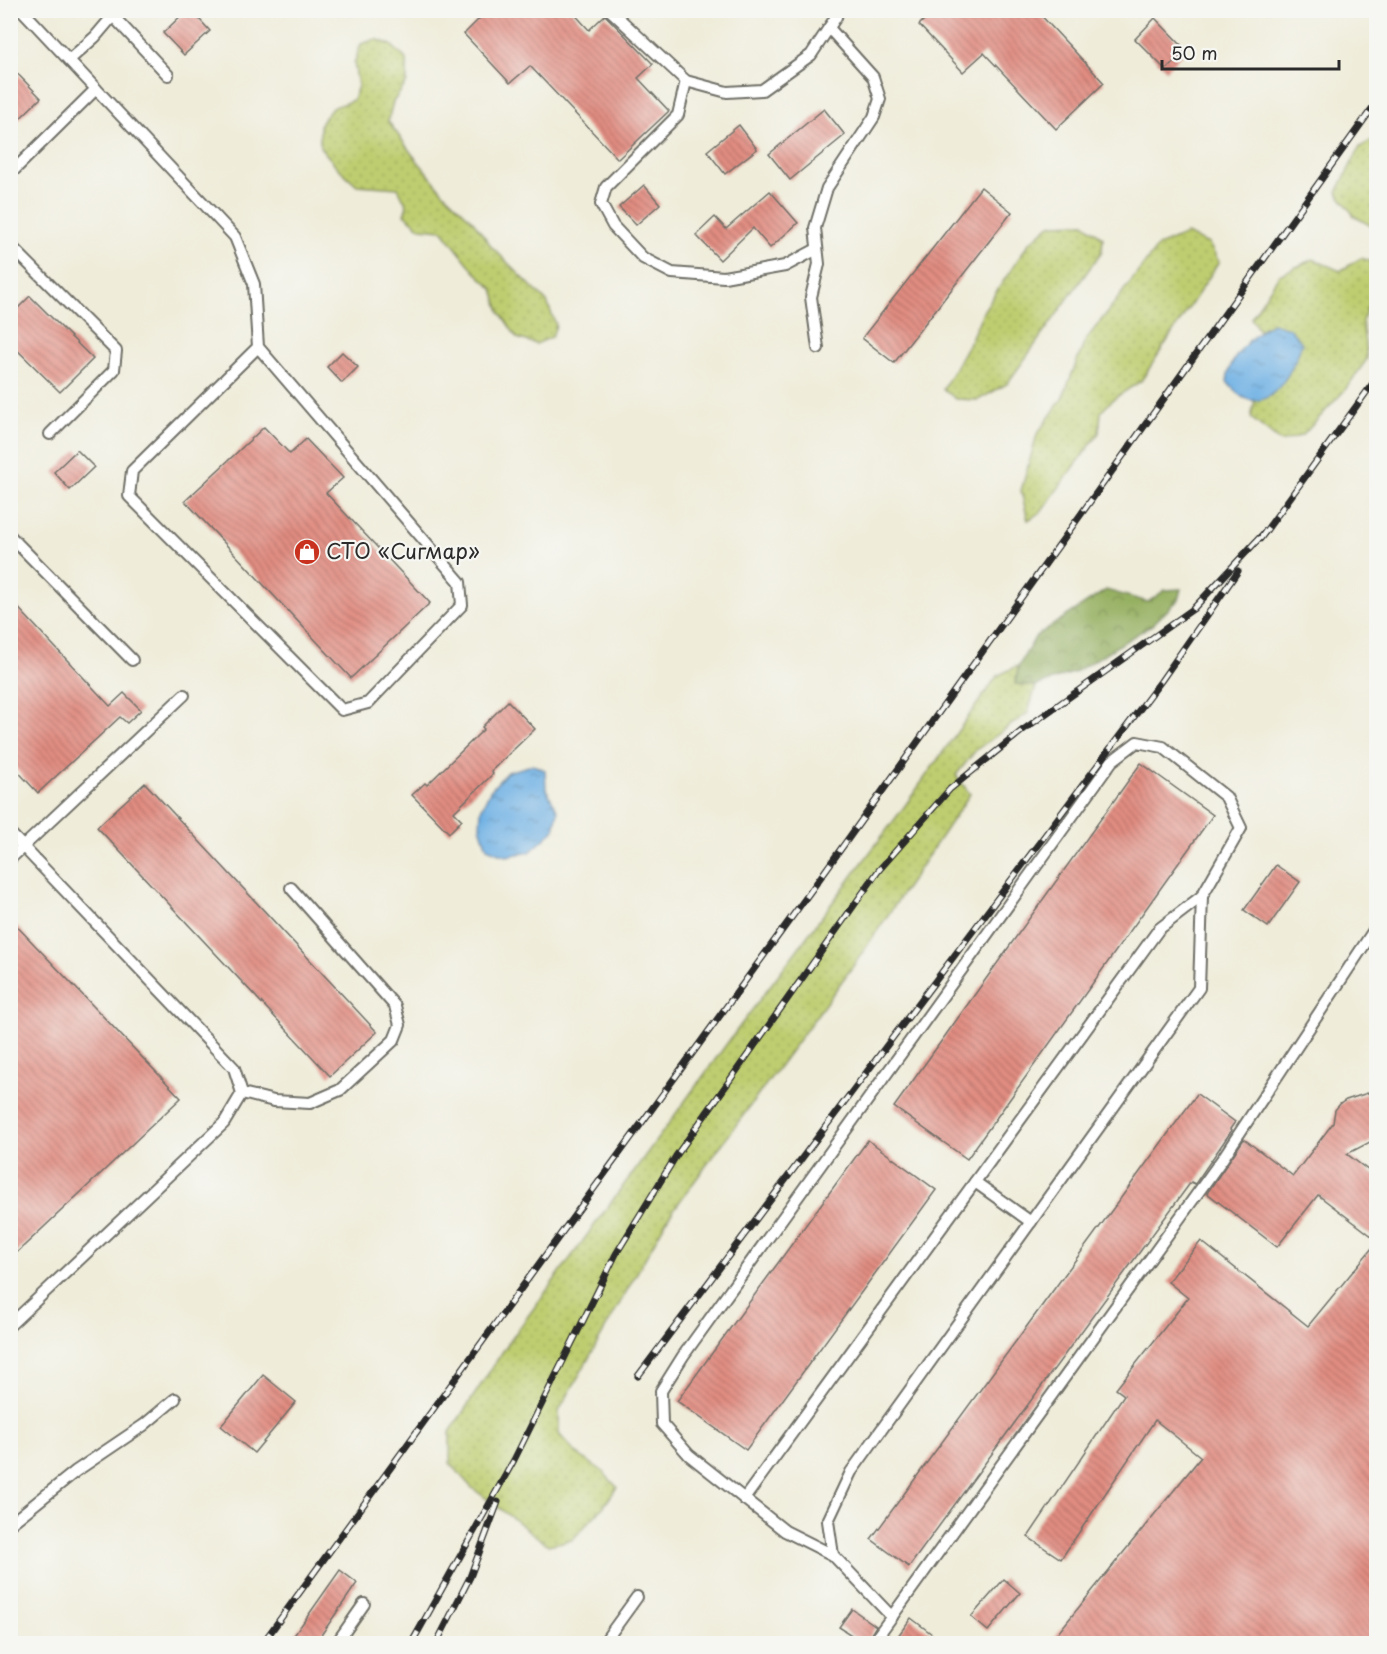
<svg xmlns="http://www.w3.org/2000/svg" width="1387" height="1654" font-family="'Playpen Sans',sans-serif">
<style>
.grass{fill:url(#grass-dots);stroke:#747c4e;stroke-width:1.5}
.forest{fill:url(#forest-crowns);stroke:#606e46;stroke-width:1.5}
.water{fill:url(#water-ripples);stroke:#4e6e88;stroke-width:1.5}
.building{fill:url(#building-back-hatch)}
.lines{fill:none;stroke-linecap:round;stroke-linejoin:round}
.service-casing{stroke:#706f68;stroke-width:14}
.service{stroke:#fff;stroke-width:10}
.rail-casing{stroke:#2b2b2b;stroke-width:7}
.rail{stroke:#f6f6f2;stroke-width:4.5;stroke-dasharray:14;stroke-linecap:butt}
.labels{text-anchor:middle;stroke-width:4.5;stroke-linejoin:round;paint-order:stroke}
.poi-label{font-size:21px;fill:#2b2b2b;stroke:#f6f6f2;text-anchor:start}
</style>
<defs>
<pattern id="grass-dots" width="8" height="8" patternUnits="userSpaceOnUse" patternTransform="scale(1.5)"><rect width="8" height="8" fill="#becd70"/><path d="M2 2h.1M6 6h.1" fill="none" stroke="#a3b061" stroke-width="1.8" stroke-linecap="round"/></pattern>
<pattern id="forest-crowns" width="20" height="18" patternUnits="userSpaceOnUse" patternTransform="scale(1.5)"><rect width="20" height="18" fill="#96b062"/><path d="M2 6a3 3 0 1 1 6 0M12 15a3 3 0 1 1 6 0" fill="none" stroke="#7b8f51"/></pattern>
<pattern id="water-ripples" width="26" height="14" patternUnits="userSpaceOnUse" patternTransform="scale(1.5)"><rect width="26" height="14" fill="#70b1e4"/><path d="M2 4q2-2 4 0t4 0M15 11q2-2 4 0t4 0" fill="none" stroke="#5c90b9"/></pattern>
<pattern id="building-back-hatch" width="6" height="6" patternUnits="userSpaceOnUse" patternTransform="scale(1.5)"><rect width="6" height="6" fill="#e18c81"/><path d="M-1 5l2 2M0 0l6 6M5-1l2 2" fill="none" stroke="#b7736a"/></pattern>
</defs>
<rect width="100%" height="100%" fill="#f6f6f2"/>
<filter id="ink" filterUnits="userSpaceOnUse"><feTurbulence type="fractalNoise" baseFrequency=".0167" numOctaves="2"/><feDisplacementMap in="SourceGraphic" scale="12" xChannelSelector="R" yChannelSelector="G"/><feConvolveMatrix kernelMatrix="1 2 1 2 8 2 1 2 1" color-interpolation-filters="sRGB"/></filter>
<filter id="wash" filterUnits="userSpaceOnUse"><feTurbulence type="fractalNoise" baseFrequency=".008" numOctaves="4" result="noise"/><feDisplacementMap in="SourceGraphic" scale="24" xChannelSelector="R" yChannelSelector="G"/><feGaussianBlur stdDeviation="1.35" result="paint"/><feColorMatrix in="noise" values="0 0 0 0 0 0 0 0 0 0 0 0 0 0 0 0 0 1.4 0 .05"/><feComposite in="paint" operator="in"/></filter>
<g filter="url(#wash)">
<rect width="100%" height="100%" fill="#efecd9"/>
<g class="grass">
<path d="M 376,39 L 391,45 L 407,60 L 407,82 L 393,102 L 388,121 L 412,154 L 443,192 L 473,221 L 492,247 L 547,302 L 556,325 L 552,337 L 536,344 L 517,338 L 500,312 L 493,289 L 475,272 L 442,230 L 421,228 L 404,214 L 407,206 L 398,188 L 357,185 L 338,168 L 320,147 L 320,124 L 332,108 L 353,100 L 358,86 L 354,63 L 361,44 Z"/>
<path d="M 1376,138 L 1376,229 L 1354,216 L 1337,192 L 1360,147 Z"/>
<path d="M 1084,223 L 1103,238 L 1102,251 L 1007,384 L 978,400 L 956,399 L 943,389 L 970,341 L 984,310 L 1029,243 L 1051,224 Z"/>
<path d="M 1186,234 L 1209,244 L 1219,262 L 1141,381 L 1113,399 L 1101,412 L 1099,433 L 1041,512 L 1028,520 L 1021,491 L 1037,434 L 1062,399 L 1085,341 L 1158,246 Z"/>
<path d="M 1361,258 L 1376,263 L 1376,288 L 1362,321 L 1367,359 L 1345,390 L 1303,435 L 1281,442 L 1251,418 L 1255,400 L 1271,396 L 1272,323 L 1259,331 L 1251,318 L 1279,275 L 1313,259 L 1340,271 Z"/>
<path d="M 1019,665 L 1015,684 L 1036,686 L 1028,713 L 976,750 L 956,775 L 970,794 L 856,962 L 669,1216 L 559,1411 L 559,1434 L 576,1453 L 601,1470 L 617,1487 L 604,1506 L 572,1540 L 548,1545 L 471,1487 L 450,1463 L 450,1432 L 507,1345 L 731,1038 L 904,807 L 997,676 Z"/>
</g>
<path class="forest" d="M 1181,589 L 1178,600 L 1152,625 L 1075,672 L 1036,686 L 1015,684 L 1019,665 L 1036,636 L 1106,590 L 1148,602 L 1165,590 Z"/>
<g class="water">
<path d="M 1272,323 L 1289,328 L 1302,343 C 1295,365 1274,412 1244,398 C 1238,395 1232,387 1227,382 C 1228,358 1252,335 1272,323 Z"/>
<path d="M 533,765 L 545,770 L 546,789 L 558,811 L 554,830 L 530,852 L 506,856 L 487,848 L 480,827 L 481,810 L 490,791 L 507,772 Z"/>
</g>
<g id="blocks">
<g class="building">
<path d="M 187,10 L 191,10 L 210,31 L 184,55 L 163,33 Z"/>
<path d="M 488,10 L 571,10 L 589,30 L 605,15 L 653,64 L 638,78 L 669,111 L 618,159 L 530,66 L 510,83 L 464,34 Z"/>
<path d="M 934,10 L 1036,10 L 1104,83 L 1056,129 L 984,53 L 963,72 L 919,25 Z"/>
<path d="M 1155,18 L 1186,50 L 1166,70 L 1135,39 Z"/>
<path d="M 10,66 L 41,98 L 10,128 Z"/>
<path d="M 824,109 L 845,135 L 790,180 L 769,154 Z"/>
<path d="M 739,125 L 757,149 L 725,174 L 707,151 Z"/>
<path d="M 644,185 L 660,204 L 636,225 L 619,207 Z"/>
<path d="M 981,187 L 1012,212 L 894,363 L 862,338 Z"/>
<path d="M 770,191 L 798,223 L 770,248 L 753,228 L 720,260 L 696,235 L 715,217 L 726,229 Z"/>
<path d="M 30,296 L 93,359 L 60,392 L 10,343 L 10,316 Z"/>
<path d="M 342,352 L 358,367 L 342,383 L 327,367 Z"/>
<path d="M 264,427 L 290,454 L 306,439 L 343,478 L 326,493 L 430,603 L 351,678 L 185,501 Z"/>
<path d="M 77,450 L 94,467 L 70,490 L 54,472 Z"/>
<path d="M 10,599 L 110,706 L 124,693 L 141,710 L 127,723 L 120,717 L 38,793 L 10,763 Z"/>
<path d="M 508,701 L 535,729 L 491,771 L 493,774 L 454,812 L 462,820 L 449,833 L 412,795 L 425,783 L 427,785 L 484,729 L 482,727 Z"/>
<path d="M 1141,763 L 1213,815 L 967,1159 L 894,1107 Z"/>
<path d="M 145,783 L 377,1032 L 330,1076 L 97,827 Z"/>
<path d="M 1276,865 L 1300,882 L 1268,927 L 1244,910 Z"/>
<path d="M 10,919 L 181,1098 L 10,1259 Z"/>
<path d="M 1377,1090 L 1377,1136 L 1372,1141 L 1347,1154 L 1377,1177 L 1377,1240 L 1318,1195 L 1277,1247 L 1207,1193 L 1244,1139 L 1293,1176 L 1333,1123 L 1335,1110 L 1340,1104 L 1346,1100 Z"/>
<path d="M 1197,1094 L 1235,1122 L 1230,1129 L 1232,1130 L 1195,1184 L 1191,1182 L 909,1567 L 871,1539 Z"/>
<path d="M 868,1140 L 936,1190 L 746,1450 L 677,1401 Z"/>
<path d="M 1201,1241 L 1308,1326 L 1377,1242 L 1377,1644 L 1049,1644 L 1201,1457 L 1155,1420 L 1061,1559 L 1028,1537 L 1124,1395 L 1116,1389 L 1188,1298 L 1168,1282 Z"/>
<path d="M 263,1375 L 296,1402 L 254,1453 L 221,1426 Z"/>
<path d="M 340,1570 L 357,1583 L 315,1644 L 288,1644 Z"/>
<path d="M 1004,1579 L 1020,1593 L 988,1631 L 971,1617 Z"/>
<path d="M 852,1609 L 876,1626 L 865,1644 L 839,1627 Z"/>
<path d="M 911,1618 L 945,1644 L 882,1644 L 888,1635 L 895,1640 Z"/>
</g>
</g>
</g>
<g filter="url(#ink)">
<use href="#blocks" fill-opacity="0" stroke="#706f68" stroke-width="1.5"/>
<g class="lines">
<g class="service-casing">
<g id="service">
<path d="M 22,10 L 235,237 L 254,284 L 258,347 L 132,471 L 129,496 L 342,710 L 368,703 L 462,605 L 460,582 L 258,347"/>
<path d="M 610,10 L 686,81 L 727,92 L 762,90 L 811,55 L 836,17 L 838,10"/>
<path d="M 113,16 L 168,75"/>
<path d="M 69,60 L 95,37 L 118,10"/>
<path d="M 686,81 L 678,115 L 606,187 L 601,204 L 613,226 L 643,258 L 672,273 L 724,277 L 785,266 L 817,249"/>
<path d="M 10,174 L 96,89"/>
<path d="M 10,245 L 116,351 L 114,370 L 50,434"/>
<path d="M 818,348 L 811,297 L 819,264 L 815,228 L 827,188 L 874,117 L 880,99 L 873,77 L 829,28"/>
<path d="M 10,536 L 132,660"/>
<path d="M 10,833 L 234,1068 L 242,1093 L 224,1123 L 10,1325"/>
<path d="M 10,859 L 184,695"/>
<path d="M 242,1093 L 274,1101 L 310,1103 L 340,1090 L 394,1040 L 400,1025 L 395,1006 L 291,888"/>
<path d="M 975,1182 L 1031,1222"/>
<path d="M 744,1499 L 1159,929 L 1202,896"/>
<path d="M 10,1524 L 76,1471 L 144,1425 L 175,1399"/>
<path d="M 833,1555 L 785,1531 L 689,1455 L 662,1424 L 661,1391 L 683,1356 L 1112,761 L 1137,742 L 1163,747 L 1226,797 L 1241,828 L 1202,896 L 1199,988 L 851,1472 L 828,1521 L 833,1555 L 892,1617"/>
<path d="M 336,1644 L 364,1604"/>
<path d="M 603,1644 L 637,1597"/>
<path d="M 872,1644 L 1223,1158 L 1376,927"/>
</g>
</g>
<use href="#service" class="service"/>
<g class="rail-casing">
<g id="rail">
<path d="M 1260,539 L 1376,379"/>
<path d="M 638,1376 L 1161,681 L 1238,571"/>
<path d="M 262,1644 L 810,892 L 1376,103"/>
<path d="M 411,1644 L 514,1460 L 616,1254 L 676,1156 L 879,870 L 950,789 L 1023,730 L 1193,609 L 1265,532"/>
<path d="M 436,1644 L 470,1577 L 498,1502"/>
</g>
</g>
<use href="#rail" class="rail"/>
</g>
</g>
<defs>
<g id="shop-disc" transform="scale(1.35)"><circle r="9.5" fill="#c8321e" stroke="#f6f6f2"/><path d="M-5-2.5h2.3a2.7 3.5 0 0 1 5.4 0H5L5.5 6h-11ZM-1.5-2.5h3a1.5 2.3 0 0 0-3 0Z" fill="#fff"/></g>
</defs>
<g fill-rule="evenodd">
<use href="#shop-disc" x="307" y="552"/>
</g>
<g class="labels">
<g class="poi-label">
<text x="326" y="559">СТО «Сигмар»</text>
</g>
</g>
<rect width="1387" height="1654" fill="none" stroke="#f6f6f2" stroke-width="36"/>
<path d="M1162 60v9h177v-9" fill="none" stroke="#2b2b2b" stroke-width="3"/>
<text x="1171" y="60" font-size="18" fill="#2b2b2b" stroke="#f6f6f2" stroke-width="4.5" paint-order="stroke">50 m</text>
</svg>
